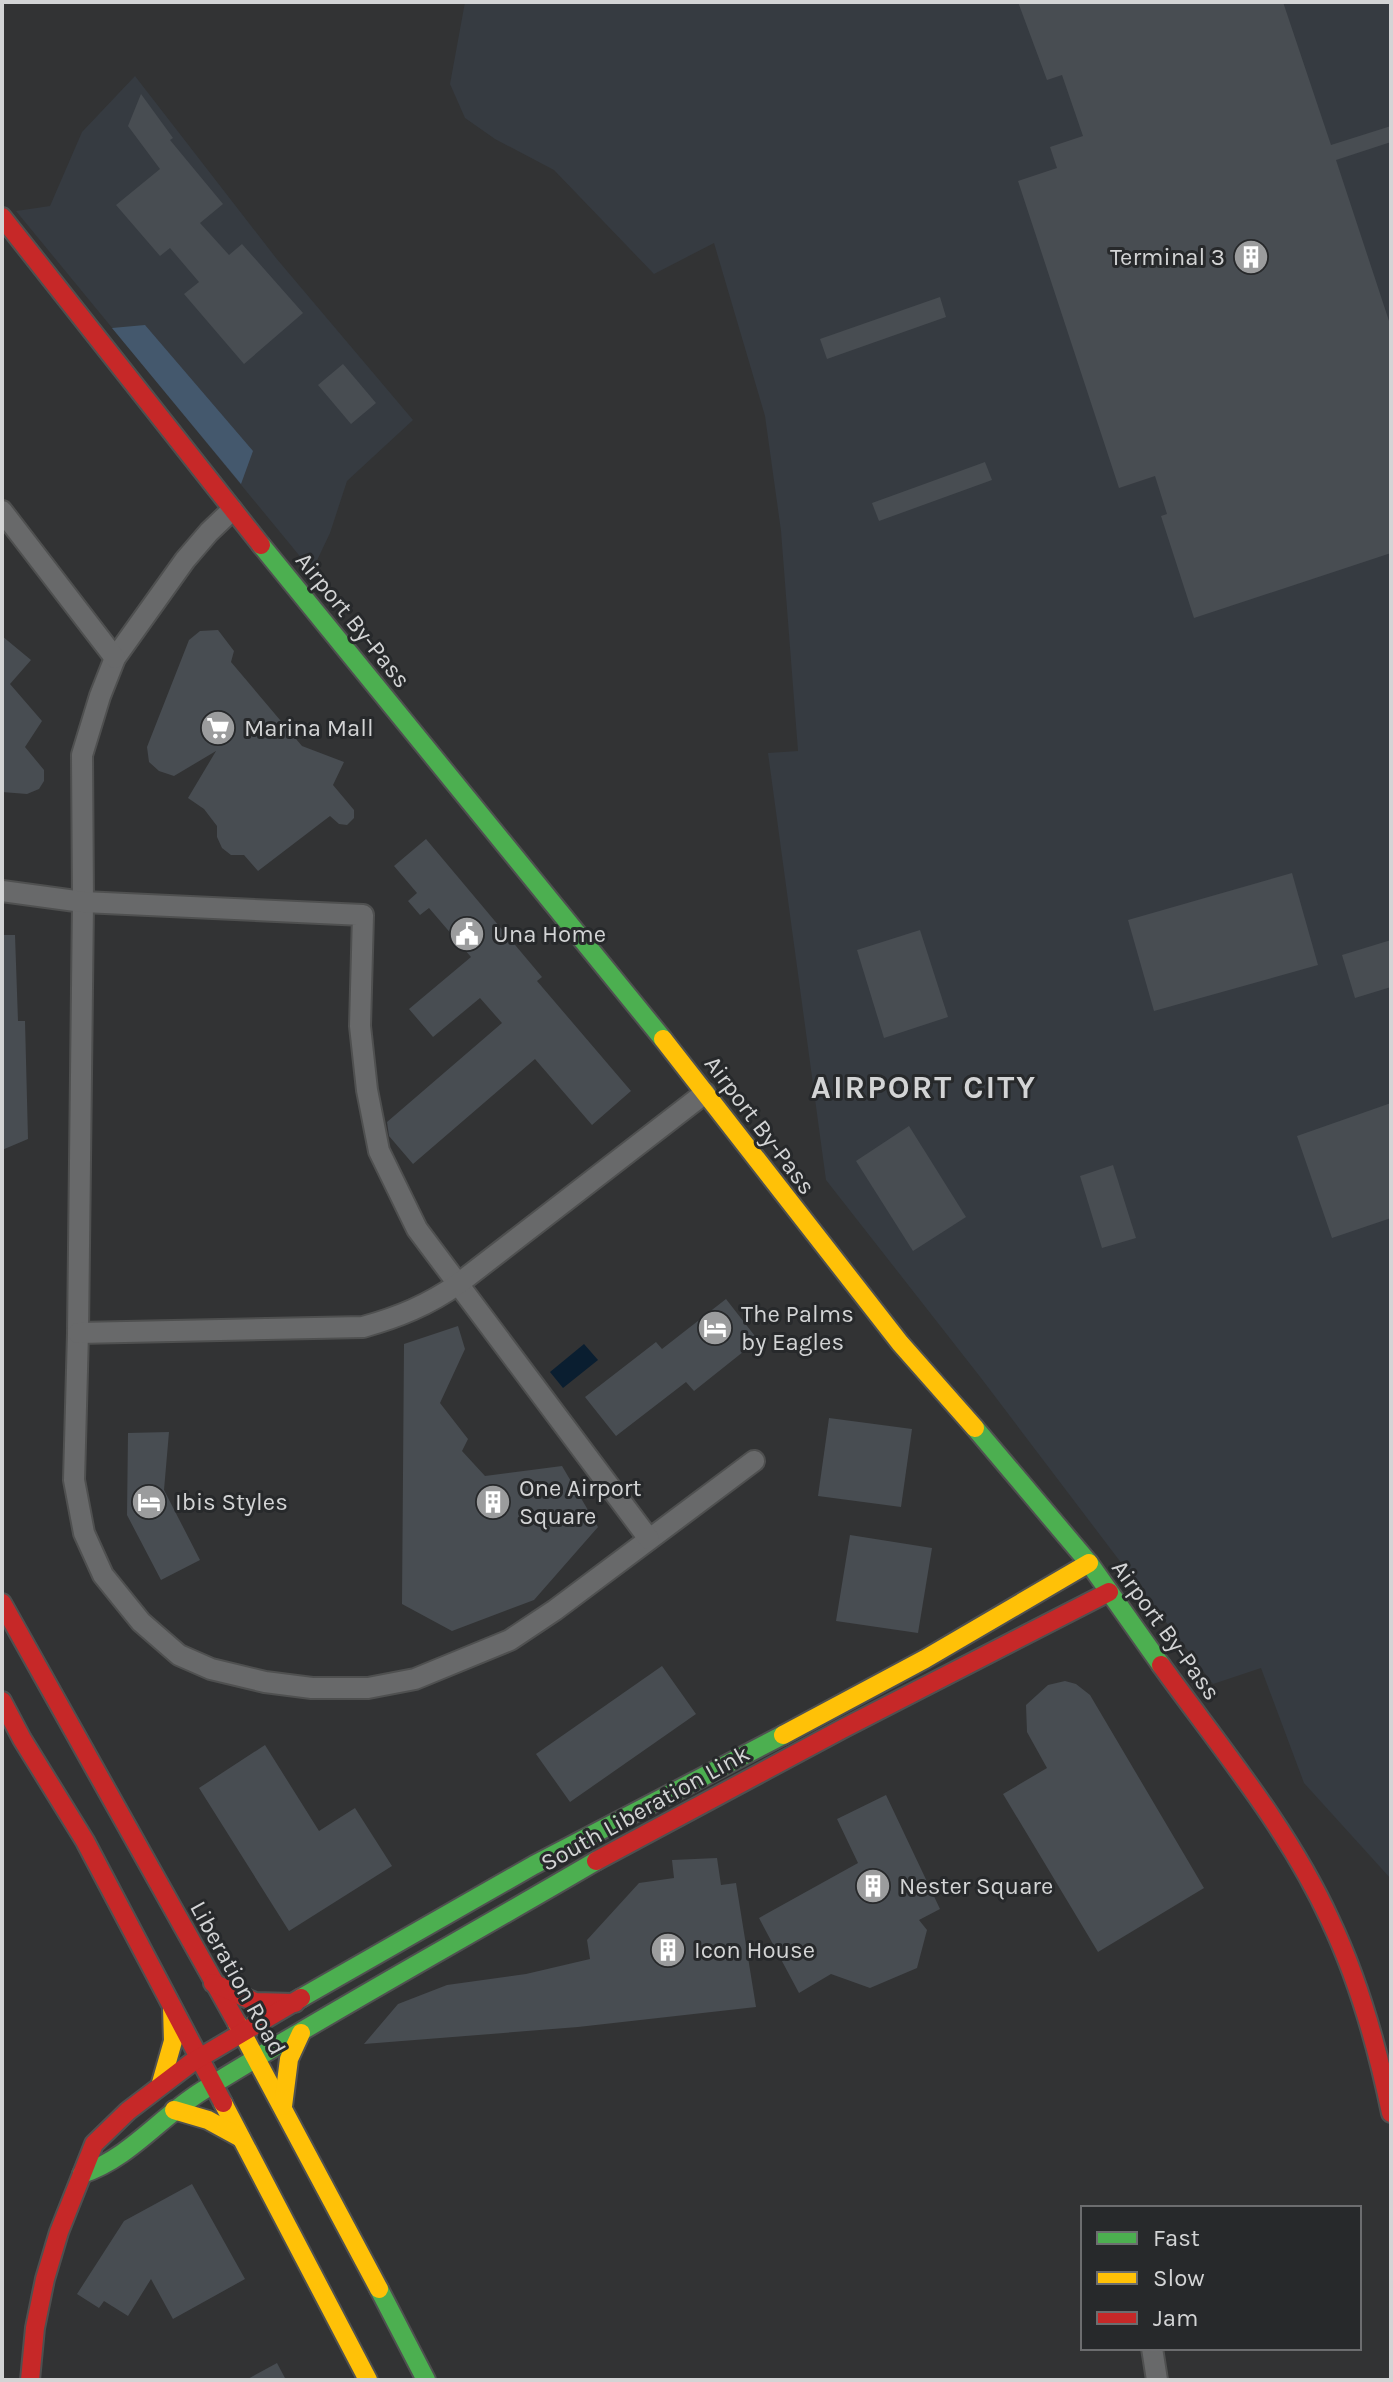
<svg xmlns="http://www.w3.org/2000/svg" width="1393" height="2382" font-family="Karla,sans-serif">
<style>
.built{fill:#363b41}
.green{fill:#44586d}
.water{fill:#0a1e30}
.building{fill:#484d52}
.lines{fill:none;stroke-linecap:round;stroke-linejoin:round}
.street-casing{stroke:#4f5050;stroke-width:24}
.fast-casing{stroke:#4f5050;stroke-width:22}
.slow-casing{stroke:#4f5050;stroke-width:22}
.jam-casing{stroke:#4f5050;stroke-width:22}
.street{stroke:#68696a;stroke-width:20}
.fast{stroke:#4caf50;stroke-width:18}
.slow{stroke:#ffc107;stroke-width:18}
.jam{stroke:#c62828;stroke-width:18}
.labels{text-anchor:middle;stroke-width:6;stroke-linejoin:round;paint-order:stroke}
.poi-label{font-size:24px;fill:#d3d4d5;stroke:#27292b;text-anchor:start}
.street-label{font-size:24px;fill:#d3d4d5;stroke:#27292b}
.district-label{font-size:32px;font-weight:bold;letter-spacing:2px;fill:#d3d4d5;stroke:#27292b}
</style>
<rect width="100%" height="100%" fill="#323334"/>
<g class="built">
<path d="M 465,2 L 1391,2 L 1391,1879 L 1304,1783 L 1261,1668 L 1213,1684 L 981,1378 L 826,1180 L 768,753 L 798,751 L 781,531 L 765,416 L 714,243 L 654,274 L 554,170 L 495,139 L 465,118 L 450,84 Z"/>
<path d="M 135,76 L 276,258 L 413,420 L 347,481 L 330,533 L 312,571 L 16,211 L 50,206 L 82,132 Z"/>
</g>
<path class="green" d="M 145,325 L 253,451 L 241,484 L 112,328 Z"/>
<path class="water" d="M 584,1344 L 598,1360 L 563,1388 L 550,1372 Z"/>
<g class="building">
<path d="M 1018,2 L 1283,2 L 1331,145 L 1391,126 L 1391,142 L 1336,160 L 1391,327 L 1391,553 L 1194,618 L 1161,516 L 1167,514 L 1155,476 L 1119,488 L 1018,181 L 1057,168 L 1050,147 L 1083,136 L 1062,75 L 1047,80 Z"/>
<path d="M 141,94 L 173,138 L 170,140 L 223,204 L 200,223 L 229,255 L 242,244 L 303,313 L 244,364 L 184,294 L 199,282 L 170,248 L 160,256 L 116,205 L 160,169 L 128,126 Z"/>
<path d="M 940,297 L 946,317 L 827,359 L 820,339 Z"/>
<path d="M 343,364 L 376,403 L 351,424 L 318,385 Z"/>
<path d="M 985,462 L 992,480 L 879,521 L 872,503 Z"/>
<path d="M 218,630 L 234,651 L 231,662 L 302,746 L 344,762 L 333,785 L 354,810 L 354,818 L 347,825 L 339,824 L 330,816 L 258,871 L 244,855 L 231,855 L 222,848 L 217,837 L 217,826 L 204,809 L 188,798 L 216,751 L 174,776 L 159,771 L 149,762 L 147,747 L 189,640 L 200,631 Z"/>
<path d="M 2,636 L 31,660 L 10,684 L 42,721 L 25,747 L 44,770 L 44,781 L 39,789 L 27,794 L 2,792 Z"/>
<path d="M 426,839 L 542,977 L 537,981 L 631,1091 L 592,1125 L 535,1059 L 413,1164 L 389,1136 L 387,1122 L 502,1023 L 480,998 L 433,1037 L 409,1009 L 471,957 L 429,908 L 420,915 L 408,901 L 417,893 L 394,866 Z"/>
<path d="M 1292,873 L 1318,965 L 1154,1011 L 1128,920 Z"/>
<path d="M 920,930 L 948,1017 L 884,1038 L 857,950 Z"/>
<path d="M 2,935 L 15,935 L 18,1021 L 25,1021 L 28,1139 L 2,1150 Z"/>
<path d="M 1391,940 L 1391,987 L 1355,998 L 1342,955 Z"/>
<path d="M 1391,1103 L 1391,1218 L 1332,1238 L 1297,1136 Z"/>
<path d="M 909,1126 L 966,1217 L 913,1251 L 856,1161 Z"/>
<path d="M 1113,1165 L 1136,1238 L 1102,1248 L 1080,1176 Z"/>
<path d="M 726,1299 L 758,1340 L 694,1391 L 686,1382 L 616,1436 L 585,1397 L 656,1342 L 662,1349 Z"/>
<path d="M 458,1326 L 465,1349 L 440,1403 L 468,1439 L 462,1451 L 485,1476 L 562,1466 L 598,1527 L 534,1600 L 452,1631 L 402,1604 L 404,1344 Z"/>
<path d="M 829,1418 L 912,1429 L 901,1507 L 818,1496 Z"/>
<path d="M 169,1432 L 164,1490 L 200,1560 L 161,1580 L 127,1515 L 128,1433 Z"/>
<path d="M 850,1535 L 932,1548 L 918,1633 L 836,1621 Z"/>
<path d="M 662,1666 L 696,1714 L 570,1802 L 536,1754 Z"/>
<path d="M 1065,1681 L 1076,1684 L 1090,1695 L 1204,1888 L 1098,1952 L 1003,1794 L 1047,1768 L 1027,1732 L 1026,1705 L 1048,1685 Z"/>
<path d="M 265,1745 L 319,1831 L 355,1808 L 392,1866 L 289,1931 L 199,1788 Z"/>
<path d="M 886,1795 L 940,1909 L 919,1920 L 927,1930 L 917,1968 L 870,1988 L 831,1974 L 799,1993 L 759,1918 L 858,1863 L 837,1819 Z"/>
<path d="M 717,1858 L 721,1885 L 736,1883 L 756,2007 L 578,2027 L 364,2044 L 398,2004 L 447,1985 L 526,1974 L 590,1959 L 587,1940 L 639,1883 L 674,1878 L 672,1860 Z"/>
<path d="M 192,2184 L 245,2279 L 173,2319 L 151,2279 L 128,2316 L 104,2301 L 99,2308 L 77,2294 L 124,2221 Z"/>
<path d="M 277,2363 L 286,2380 L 246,2380 Z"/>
</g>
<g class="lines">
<g class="street-casing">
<g id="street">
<path d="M 232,510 L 209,532 L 185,560 L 115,658 L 100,696 L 82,755 L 83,902 L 78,1333 L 74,1480 L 84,1533 L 103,1575 L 141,1622 L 179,1655 L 211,1669 L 265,1682 L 312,1688 L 368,1688 L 415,1679 L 510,1640 L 555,1610 L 754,1461"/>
<path d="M 2,511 L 115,658"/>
<path d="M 2,891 L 83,902 L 363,915 L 360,1026 L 367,1090 L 379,1151 L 417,1229 L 649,1539"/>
<path d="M 78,1333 L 363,1327 C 399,1317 428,1305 458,1284 L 705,1093"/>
<path d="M 1152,2348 L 1157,2380"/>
</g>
</g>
<g class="fast-casing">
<g id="fast">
<path d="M 261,545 L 663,1039"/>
<path d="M 975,1428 L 1089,1563 L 1161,1665"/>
<path d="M 301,1998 L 534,1865 L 783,1735"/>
<path d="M 82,2174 C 130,2158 160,2117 202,2091 C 331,2011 465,1938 596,1861"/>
<path d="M 379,2289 L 426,2380"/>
</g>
</g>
<g class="slow-casing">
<g id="slow">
<path d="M 663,1039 L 900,1343 L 975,1428"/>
<path d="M 783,1735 L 925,1659 L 1089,1563"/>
<path d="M 237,2023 L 379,2289"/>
<path d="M 161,2083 L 173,2041 L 172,2007"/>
<path d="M 223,2103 L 368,2380"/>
<path d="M 283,2106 L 289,2059 L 301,2033"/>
<path d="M 174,2110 L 208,2120 L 241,2138"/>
</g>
</g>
<g class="jam-casing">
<g id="jam">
<path d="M 2,217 L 261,545"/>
<path d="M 2,1603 L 237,2023"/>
<path d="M 1161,1665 C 1220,1747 1288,1828 1330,1920 C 1358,1979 1378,2050 1391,2113"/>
<path d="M 2,1701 L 22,1739 L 85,1841 L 223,2103"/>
<path d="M 596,1861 L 844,1728 L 1109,1592"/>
<path d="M 213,1983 L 255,2002 L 295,2003"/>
<path d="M 30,2380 L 35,2328 L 45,2279 L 59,2232 L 94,2144 L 128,2111 L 191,2063 L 301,1998"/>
</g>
</g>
<use href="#street" class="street"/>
<use href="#fast" class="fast"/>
<use href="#slow" class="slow"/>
<use href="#jam" class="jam"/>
</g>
<defs>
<g id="building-disc" transform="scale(1.8)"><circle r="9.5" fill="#9b9c9d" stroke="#27292b"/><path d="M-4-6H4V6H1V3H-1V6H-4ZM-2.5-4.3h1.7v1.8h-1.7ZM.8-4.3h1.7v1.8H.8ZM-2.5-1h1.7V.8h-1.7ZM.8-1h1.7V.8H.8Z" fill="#fff"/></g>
<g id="supermarket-disc" transform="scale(1.8)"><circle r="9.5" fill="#9b9c9d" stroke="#27292b"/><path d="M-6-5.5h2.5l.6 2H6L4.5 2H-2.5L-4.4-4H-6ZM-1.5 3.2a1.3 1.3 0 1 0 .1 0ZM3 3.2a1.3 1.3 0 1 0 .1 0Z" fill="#fff"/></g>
<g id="civic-disc" transform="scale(1.8)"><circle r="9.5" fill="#9b9c9d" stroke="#27292b"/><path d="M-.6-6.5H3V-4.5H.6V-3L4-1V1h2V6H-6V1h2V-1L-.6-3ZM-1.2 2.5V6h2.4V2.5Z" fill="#fff"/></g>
<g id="hotel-disc" transform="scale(1.8)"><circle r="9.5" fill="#9b9c9d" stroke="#27292b"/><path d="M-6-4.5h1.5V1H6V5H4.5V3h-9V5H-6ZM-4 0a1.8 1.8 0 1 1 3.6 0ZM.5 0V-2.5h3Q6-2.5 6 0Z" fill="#fff"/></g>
</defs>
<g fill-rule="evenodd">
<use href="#building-disc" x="1251" y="257"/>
<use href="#supermarket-disc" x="218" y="728"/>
<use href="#civic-disc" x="467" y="934"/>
<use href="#hotel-disc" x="715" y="1328"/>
<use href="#hotel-disc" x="149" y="1502"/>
<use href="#building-disc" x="493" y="1502"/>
<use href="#building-disc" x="873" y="1886"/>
<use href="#building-disc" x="668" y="1950"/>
</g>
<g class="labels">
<g class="poi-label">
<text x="1225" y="265" text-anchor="end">Terminal 3</text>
<text x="244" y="736">Marina Mall</text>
<text x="493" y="942">Una Home</text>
<text x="741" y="1322">The Palms<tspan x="741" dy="28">by Eagles</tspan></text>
<text x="519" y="1496">One Airport<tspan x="519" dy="28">Square</tspan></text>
<text x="175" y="1510">Ibis Styles</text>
<text x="899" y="1894">Nester Square</text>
<text x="694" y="1958">Icon House</text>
</g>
<g class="street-label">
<text transform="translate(353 620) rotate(51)" y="8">Airport By-Pass</text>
<text transform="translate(760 1125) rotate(53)" y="8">Airport By-Pass</text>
<text transform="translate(1166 1630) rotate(54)" y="8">Airport By-Pass</text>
<text transform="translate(645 1808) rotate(-29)" y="8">South Liberation Link</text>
<text transform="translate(238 1978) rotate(61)" y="8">Liberation Road</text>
</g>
<g class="district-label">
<text x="924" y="1098">AIRPORT CITY</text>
</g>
</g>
<rect width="1393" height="2382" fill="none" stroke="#d3d4d5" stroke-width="8"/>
<rect x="1081" y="2206" width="280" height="144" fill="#27292b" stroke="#6c6d6f" stroke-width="2"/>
<rect x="1097" y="2232" width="40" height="12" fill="#4caf50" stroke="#6c6d6f" stroke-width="2"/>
<text x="1153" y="2246" font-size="24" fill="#d3d4d5">Fast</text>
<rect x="1097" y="2272" width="40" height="12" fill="#ffc107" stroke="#6c6d6f" stroke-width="2"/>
<text x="1153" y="2286" font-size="24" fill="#d3d4d5">Slow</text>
<rect x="1097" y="2312" width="40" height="12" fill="#c62828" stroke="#6c6d6f" stroke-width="2"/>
<text x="1153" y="2326" font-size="24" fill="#d3d4d5">Jam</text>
</svg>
